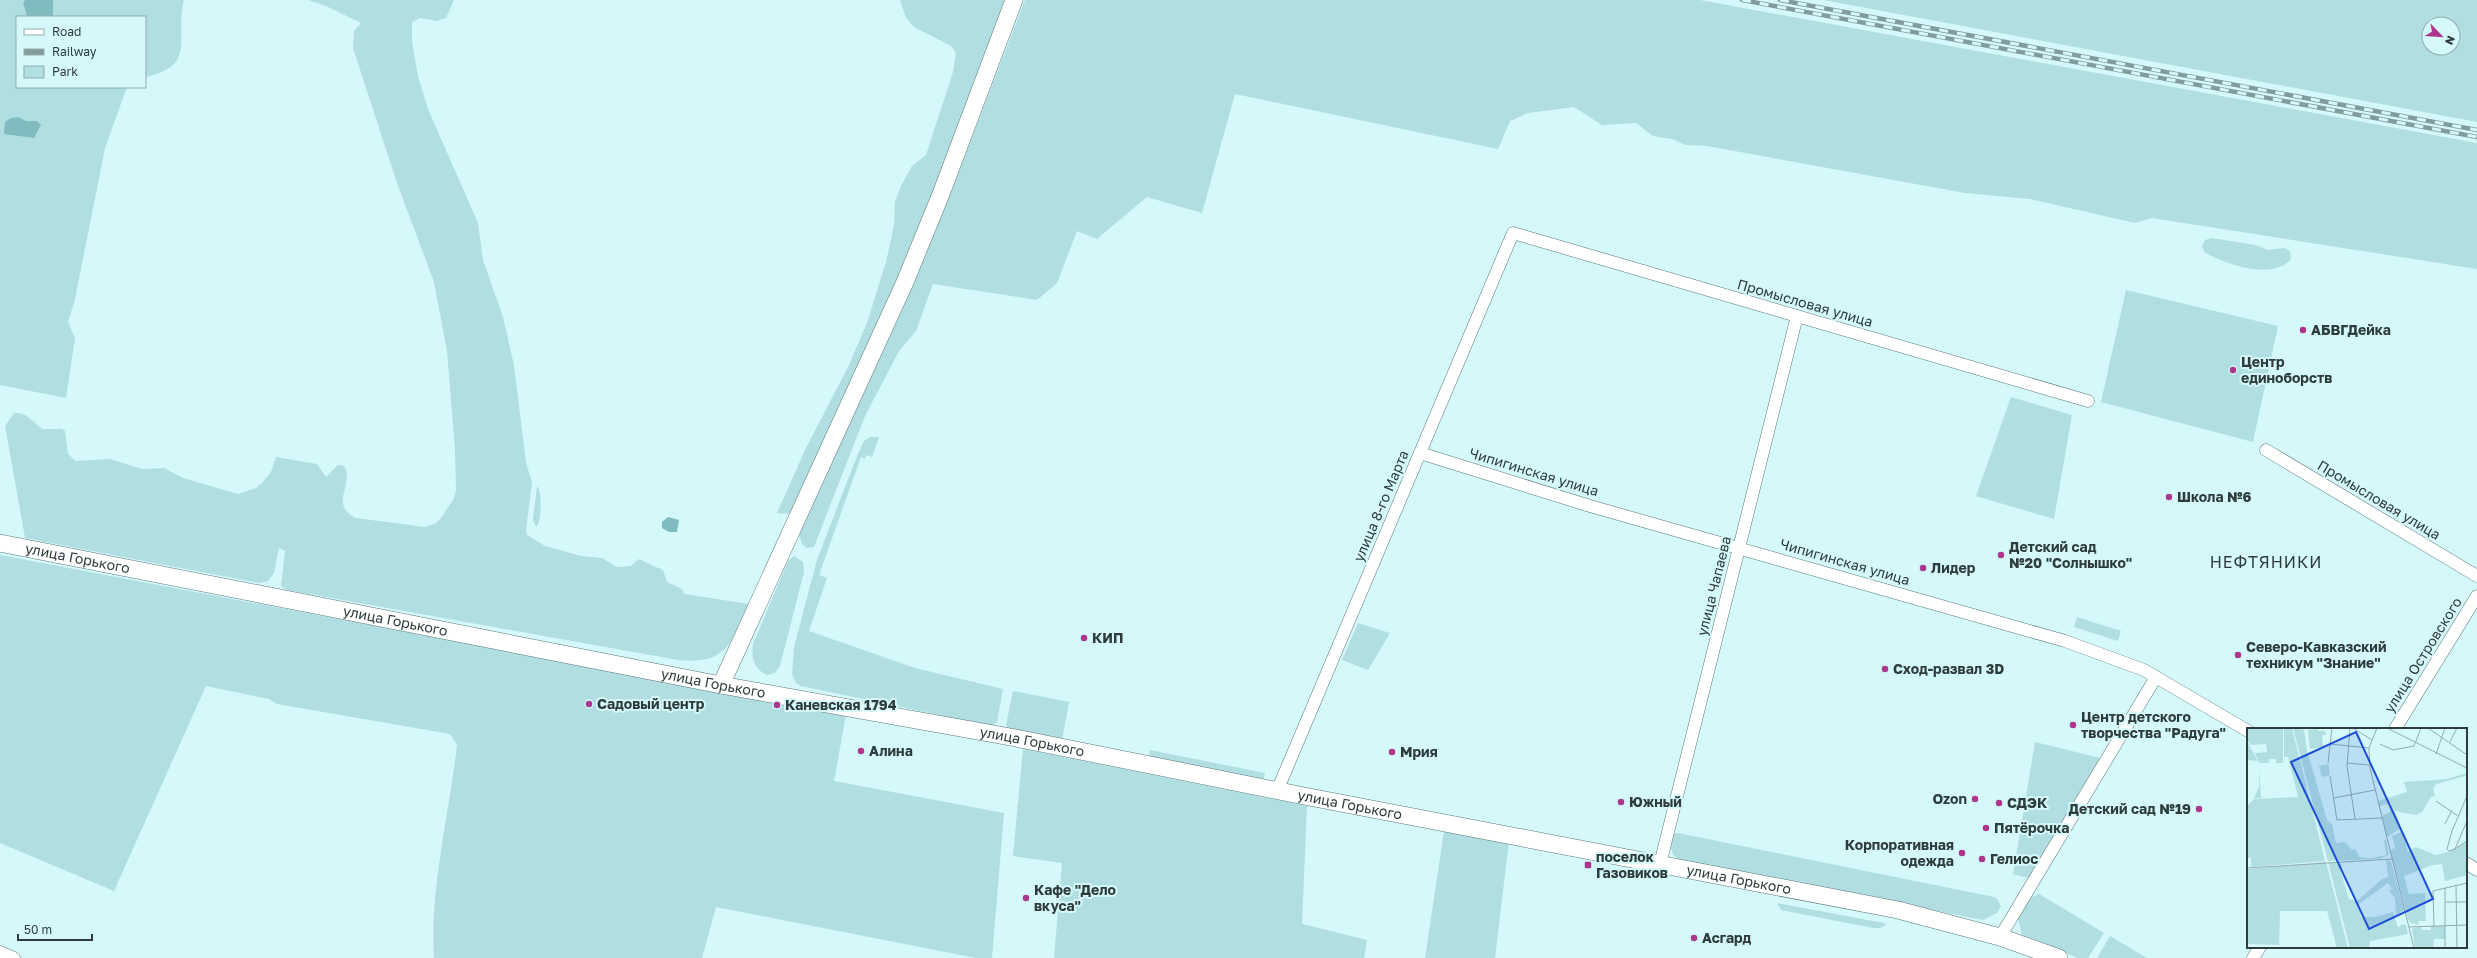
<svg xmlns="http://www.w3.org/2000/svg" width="2477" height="958" font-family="'Golos Text',sans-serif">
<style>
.green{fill:#b0dee1;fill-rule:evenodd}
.water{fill:#80bbbf}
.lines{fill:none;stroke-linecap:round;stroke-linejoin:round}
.street-casing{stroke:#577779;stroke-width:13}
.secondary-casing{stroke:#577779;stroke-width:18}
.street{stroke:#fff;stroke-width:12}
.secondary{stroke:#fff;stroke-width:17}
.rail-casing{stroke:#829b9c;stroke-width:4.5}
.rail{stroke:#d5f8fa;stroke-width:3;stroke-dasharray:9;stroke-linecap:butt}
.poi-dot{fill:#ad368d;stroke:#d5f8fa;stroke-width:1.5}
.labels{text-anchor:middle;stroke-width:4;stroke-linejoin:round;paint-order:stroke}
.street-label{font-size:14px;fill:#2e3c3d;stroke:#d5f8fa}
.poi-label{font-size:14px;font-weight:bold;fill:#2e3c3d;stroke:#d5f8fa;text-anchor:start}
.quarter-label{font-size:16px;letter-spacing:1px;fill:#2e3c3d;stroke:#d5f8fa}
.inset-road{fill:none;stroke:#92adae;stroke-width:1}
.view{fill:#1d4ed8;fill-opacity:0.15;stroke:#1d4ed8;stroke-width:2}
.inset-edge{fill:none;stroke:#2e3c3d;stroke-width:2}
</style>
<rect width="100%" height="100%" fill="#d5f8fa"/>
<g class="green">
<path d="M 0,0 L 25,0 L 23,3 L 27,17 L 17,17 L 17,87 L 127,87 L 105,148 L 75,299 L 68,322 L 75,338 L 66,398 L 0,385 Z"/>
<path d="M 53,0 L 184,0 C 174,36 199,66 145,77 L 145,17 L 53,17 Z"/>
<path d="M 308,0 L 454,0 L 446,18 L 437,21 L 420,18 L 412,22 L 412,42 L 418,76 L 428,109 L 478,223 L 483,260 L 503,317 L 514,365 L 526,463 L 532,482 L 526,530 L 527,535 L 545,546 L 581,556 L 602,558 L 617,567 L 631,566 L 639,559 C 648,563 655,567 663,570 L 667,582 L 682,589 L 684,594 L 749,604 C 732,642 727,665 678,660 L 287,590 L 281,586 L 285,551 L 279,548 L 274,573 L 268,581 L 259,583 L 25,538 L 5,426 L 14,413 C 28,412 33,423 43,429 L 62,429 L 65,431 L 68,454 L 76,461 L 110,459 L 142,469 L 164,468 L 183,478 L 238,494 L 256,488 L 262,483 L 271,472 L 276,457 L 317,464 L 326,477 L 338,465 L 344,466 C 355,484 328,505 356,518 L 425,527 L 435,524 L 441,518 L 453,500 L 456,491 L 455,450 L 447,351 L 434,282 L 398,186 L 353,48 L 354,31 L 361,23 L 326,6 Z"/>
<path d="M 900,0 L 1006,0 L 924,221 L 791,514 L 777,513 L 805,450 L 849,365 L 867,323 L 886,262 L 894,226 L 895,202 L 901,186 L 912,166 L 926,155 L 953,72 L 956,53 L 951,46 L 914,27 L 906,18 Z"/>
<path d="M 1025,0 L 1700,0 L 2477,143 L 2477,269 L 2152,218 L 2135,223 L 2030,199 L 1965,193 L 1707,146 L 1686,145 L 1672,139 L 1653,136 L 1636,123 L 1602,125 L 1574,107 L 1528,113 L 1510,121 L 1498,149 L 1235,94 L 1202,213 L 1147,197 L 1097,239 L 1077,231 L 1057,283 L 1037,300 L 933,284 L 916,331 L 899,351 L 865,416 L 814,547 L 807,548 L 802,544 L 799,534 L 904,306 L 952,190 Z"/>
<path d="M 1823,0 L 2477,0 L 2477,122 ZM 2429,24 L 2453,24 L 2453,48 L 2429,48 Z"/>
<path d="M 2212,238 L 2255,245 L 2268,250 L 2284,248 L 2290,251 L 2291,259 C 2272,281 2225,264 2204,252 L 2202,246 L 2205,240 Z"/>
<path d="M 2126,290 L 2278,326 L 2253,442 L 2101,402 Z"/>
<path d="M 2011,397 L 2072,415 L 2054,519 L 1976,496 Z"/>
<path d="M 870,437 L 879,437 L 872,457 L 866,455 L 865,459 L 861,457 L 819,575 L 827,578 L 809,631 L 915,668 L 1003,689 L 997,722 L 992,726 L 801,686 L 796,683 L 792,674 L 794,647 L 817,560 L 857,456 L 864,441 Z"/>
<path d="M 537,486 C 542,491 542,523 536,527 L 533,520 Z"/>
<path d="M 0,555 L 846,715 L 834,781 L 1004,813 L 992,958 L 976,958 L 716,907 L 702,958 L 434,958 C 430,886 449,816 457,745 L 450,734 L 277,704 L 269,699 L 206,686 L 114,891 L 0,843 Z"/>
<path d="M 794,556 L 803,562 L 804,572 L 780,666 L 775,673 L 767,675 C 754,669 751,658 753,644 L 788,561 Z"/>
<path d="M 2077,617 L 2121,631 L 2118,641 L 2074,627 Z"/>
<path d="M 1358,623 L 1390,633 L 1368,670 L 1342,660 Z"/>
<path d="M 1013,691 L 1069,702 L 1062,740 L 1008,728 L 1006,725 Z"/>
<path d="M 2035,742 L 2100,758 L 2028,878 L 2013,874 Z"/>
<path d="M 1023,749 L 1307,806 L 1302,924 L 1367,940 L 1364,958 L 1054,958 L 1062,863 L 1013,856 Z"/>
<path d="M 1150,750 L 1265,773 L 1263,781 L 1149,758 Z"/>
<path d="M 1444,831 L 1509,841 L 1495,958 L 1425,958 Z"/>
<path d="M 1678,833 L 1994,897 L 1998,900 L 2001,906 L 1997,913 L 1983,920 L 1680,860 L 1674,856 L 1669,845 L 1673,834 Z"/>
<path d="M 2039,894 L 2104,933 L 2088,958 L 2078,958 L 2022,935 L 2018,918 L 2030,898 Z"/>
<path d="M 1777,903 L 1884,923 L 1886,925 L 1880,928 L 1873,928 L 1781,910 Z"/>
<path d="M 2110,936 L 2147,958 L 2097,958 Z"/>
</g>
<g class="water">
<path d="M 25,0 L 53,0 L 53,17 L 27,17 L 23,3 Z"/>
<path d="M 18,117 L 26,121 L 37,121 L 41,125 L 34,138 L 4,134 L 5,122 L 11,118 Z"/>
<path d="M 668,517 L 679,520 L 677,532 L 669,532 L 662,528 L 662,522 Z"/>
</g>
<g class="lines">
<g class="street-casing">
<g id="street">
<path d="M 2266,450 L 2477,576"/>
<path d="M 1420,453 L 1590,506 L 2065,641 L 2144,670 L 2248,731"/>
<path d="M 2395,729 L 2477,596"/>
<path d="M 1277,791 L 1513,233 L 2088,401"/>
<path d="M 2466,863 L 2477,870"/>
<path d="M 1660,864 L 1797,316"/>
<path d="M 2000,937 L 2156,677"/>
<path d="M 0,952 L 14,958"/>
<path d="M 2253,958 L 2260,947"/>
</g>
</g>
<g class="secondary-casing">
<g id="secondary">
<path id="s1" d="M 0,543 L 721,685 L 1016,738 L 1304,796 L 1898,910 L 2000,937 L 2059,958"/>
<path d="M 721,685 L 905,282 L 941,194 L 1014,0"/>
</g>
</g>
<use href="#street" class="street"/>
<use href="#secondary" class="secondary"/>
<g class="rail-casing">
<g id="rail">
<path d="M 1742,0 L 2477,137"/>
<path d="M 1780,0 L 2477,130"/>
</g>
</g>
<use href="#rail" class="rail"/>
</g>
<g class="poi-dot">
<circle cx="2303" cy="330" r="4"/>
<circle cx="2233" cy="370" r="4"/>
<circle cx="2169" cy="497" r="4"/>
<circle cx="2001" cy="555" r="4"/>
<circle cx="1923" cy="568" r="4"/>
<circle cx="1084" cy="638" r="4"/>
<circle cx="2238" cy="655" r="4"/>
<circle cx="1885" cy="669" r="4"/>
<circle cx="589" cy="704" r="4"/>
<circle cx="777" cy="705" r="4"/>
<circle cx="2073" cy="725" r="4"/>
<circle cx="861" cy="751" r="4"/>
<circle cx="1392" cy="752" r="4"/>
<circle cx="1975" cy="799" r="4"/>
<circle cx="1621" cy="802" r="4"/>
<circle cx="1999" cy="803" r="4"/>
<circle cx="2199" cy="809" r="4"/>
<circle cx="1986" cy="828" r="4"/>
<circle cx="1962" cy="853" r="4"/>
<circle cx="1982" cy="859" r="4"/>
<rect x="1584" y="861" width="8" height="8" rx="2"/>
<circle cx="1026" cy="898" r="4"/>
<circle cx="1694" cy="938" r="4"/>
</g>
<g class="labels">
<g class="street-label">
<text transform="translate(1805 303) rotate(16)" y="5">Промысловая улица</text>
<text transform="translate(1534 472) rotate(17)" y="5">Чипигинская улица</text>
<text transform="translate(2379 500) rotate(31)" y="5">Промысловая улица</text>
<text transform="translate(1381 506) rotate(-67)" y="5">улица 8-го Марта</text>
<text dy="5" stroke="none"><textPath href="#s1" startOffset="79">улица Горького</textPath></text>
<text transform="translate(1845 562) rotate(16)" y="5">Чипигинская улица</text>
<text transform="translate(1714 586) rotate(-76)" y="5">улица Чапаева</text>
<text dy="5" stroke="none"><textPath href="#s1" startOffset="403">улица Горького</textPath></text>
<text transform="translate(2423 655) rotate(-58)" y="5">улица Островского</text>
<text dy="5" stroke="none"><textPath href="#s1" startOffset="727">улица Горького</textPath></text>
<text dy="5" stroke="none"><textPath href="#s1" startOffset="1051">улица Горького</textPath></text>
<text dy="5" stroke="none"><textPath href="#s1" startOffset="1375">улица Горького</textPath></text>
<text dy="5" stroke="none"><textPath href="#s1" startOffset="1771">улица Горького</textPath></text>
</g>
<g class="poi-label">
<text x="2311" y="335">АБВГДейка</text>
<text x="2241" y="367">Центр<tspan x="2241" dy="16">единоборств</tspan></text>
<text x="2177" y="502">Школа №6</text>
<text x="2009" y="552">Детский сад<tspan x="2009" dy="16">№20 "Солнышко"</tspan></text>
<text x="1931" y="573">Лидер</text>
<text x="1092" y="643">КИП</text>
<text x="2246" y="652">Северо-Кавказский<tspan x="2246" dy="16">техникум "Знание"</tspan></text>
<text x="1893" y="674">Сход-развал 3D</text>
<text x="597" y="709">Садовый центр</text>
<text x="785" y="710">Каневская 1794</text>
<text x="2081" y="722">Центр детского<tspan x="2081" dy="16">творчества "Радуга"</tspan></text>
<text x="869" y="756">Алина</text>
<text x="1400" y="757">Мрия</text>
<text x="1967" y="804" text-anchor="end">Ozon</text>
<text x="1629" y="807">Южный</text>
<text x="2007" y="808">СДЭК</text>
<text x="2191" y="814" text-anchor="end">Детский сад №19</text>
<text x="1994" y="833">Пятёрочка</text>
<text x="1954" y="850" text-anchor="end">Корпоративная<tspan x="1954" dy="16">одежда</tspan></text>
<text x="1596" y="862">поселок<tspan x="1596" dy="16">Газовиков</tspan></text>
<text x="1990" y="864">Гелиос</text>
<text x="1034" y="895">Кафе "Дело<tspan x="1034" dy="16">вкуса"</tspan></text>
<text x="1702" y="943">Асгард</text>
</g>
<g class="quarter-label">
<text x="2266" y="568">НЕФТЯНИКИ</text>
</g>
</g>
<g transform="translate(2247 728)">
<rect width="220" height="220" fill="#d5f8fa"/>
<path d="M 0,0 L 36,0 L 36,35 L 29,35 L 29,31 L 22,31 L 22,35 L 12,35 L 8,25 L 20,24 L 19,16 L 4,17 L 0,12 ZM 37,0 L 45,0 L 78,133 L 4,139 L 4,130 L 0,130 L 0,134 L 0,78 L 7,71 L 51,69 L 41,29 L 37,29 ZM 46,0 L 57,2 L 60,22 L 80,92 L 85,96 L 89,115 L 98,114 L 104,121 L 109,122 L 112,129 L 124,130 L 139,127 L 137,112 L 139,111 L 142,127 L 133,131 L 81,133 ZM 71,1 L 71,3 L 78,3 L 78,6 L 79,4 L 79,7 L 75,7 L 76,19 L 63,21 L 61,2 ZM 0,13 L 10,32 L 11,56 L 10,33 L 0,32 ZM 81,36 L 83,47 L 75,49 L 72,38 ZM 12,42 L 14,70 L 7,70 L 12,59 ZM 220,45 L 216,47 L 220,46 L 218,48 L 189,56 L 186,61 L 189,71 L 188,68 L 184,69 L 175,84 L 169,87 L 148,83 L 154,100 L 140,109 L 135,88 L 143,84 L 144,75 L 132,78 L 131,73 L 160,64 L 157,54 L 200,51 ZM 155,104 L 161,124 L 169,119 L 189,127 L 201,124 L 220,114 L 220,147 L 198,153 L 195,136 L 185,137 L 157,148 L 162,166 L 178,165 L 179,193 L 171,193 L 172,197 L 162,194 L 143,122 L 148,120 L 145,108 ZM 139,132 L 144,133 L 157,182 L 149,187 L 148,170 L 142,163 L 145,161 L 141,155 L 112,176 L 114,189 L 128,189 L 146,184 L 151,200 L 155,196 L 159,197 L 161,206 L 123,213 L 122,220 L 103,220 L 81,134 L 95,136 L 93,142 L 102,171 L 110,173 L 135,151 L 141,149 ZM 79,134 L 101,220 L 90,220 L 80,183 L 33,183 L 32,217 L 0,216 L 0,141 ZM 174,198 L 175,202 L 184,202 L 184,198 L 198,198 L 198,211 L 187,211 L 186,220 L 168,220 L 165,201 Z" fill="#b0dee1"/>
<path class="inset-road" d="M 103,0 L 100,38 L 108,91M 106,0 L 125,12M 130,0 L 122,20 L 123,40 L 167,220M 140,0 L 220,40M 181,0 L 220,27M 203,14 L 210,0M 83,16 L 122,20M 133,16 L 146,22 L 167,18 L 174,0M 189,26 L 198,0M 81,35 L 85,0M 100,35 L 122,37M 83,48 L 90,92 L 135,90M 220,68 L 205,103 L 200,121 L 202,123 L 208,121 L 220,113M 87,70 L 128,62M 189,73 L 211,88M 198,96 L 205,82M 208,121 L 220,93M 0,140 L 145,131M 209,157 L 210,220M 198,160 L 198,220M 198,174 L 220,174M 187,198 L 186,163 L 220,155M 162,199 L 220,197"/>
<path class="view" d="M 109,4 L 186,171 L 122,201 L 44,34 Z"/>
<rect width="220" height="220" class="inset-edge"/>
</g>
<rect x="16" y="16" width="130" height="72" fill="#d5f8fa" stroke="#92adae"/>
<rect x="24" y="29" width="20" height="6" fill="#ffffff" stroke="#92adae"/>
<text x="52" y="36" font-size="12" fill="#2e3c3d">Road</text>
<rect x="24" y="49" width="20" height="6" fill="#829b9c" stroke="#92adae"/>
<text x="52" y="56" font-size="12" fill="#2e3c3d">Railway</text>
<rect x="24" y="66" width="20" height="12" fill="#b0dee1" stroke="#92adae"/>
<text x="52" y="76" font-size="12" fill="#2e3c3d">Park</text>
<g transform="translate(2441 36) rotate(115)"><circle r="19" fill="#d5f8fa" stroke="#92adae"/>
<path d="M0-3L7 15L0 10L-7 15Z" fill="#ad368d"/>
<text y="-6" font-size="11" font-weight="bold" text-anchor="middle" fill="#2e3c3d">N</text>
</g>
<path d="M18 934v6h74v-6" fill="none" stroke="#2e3c3d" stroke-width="2"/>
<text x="24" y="934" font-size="12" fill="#2e3c3d" stroke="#d5f8fa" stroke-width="3" paint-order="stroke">50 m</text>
</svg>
